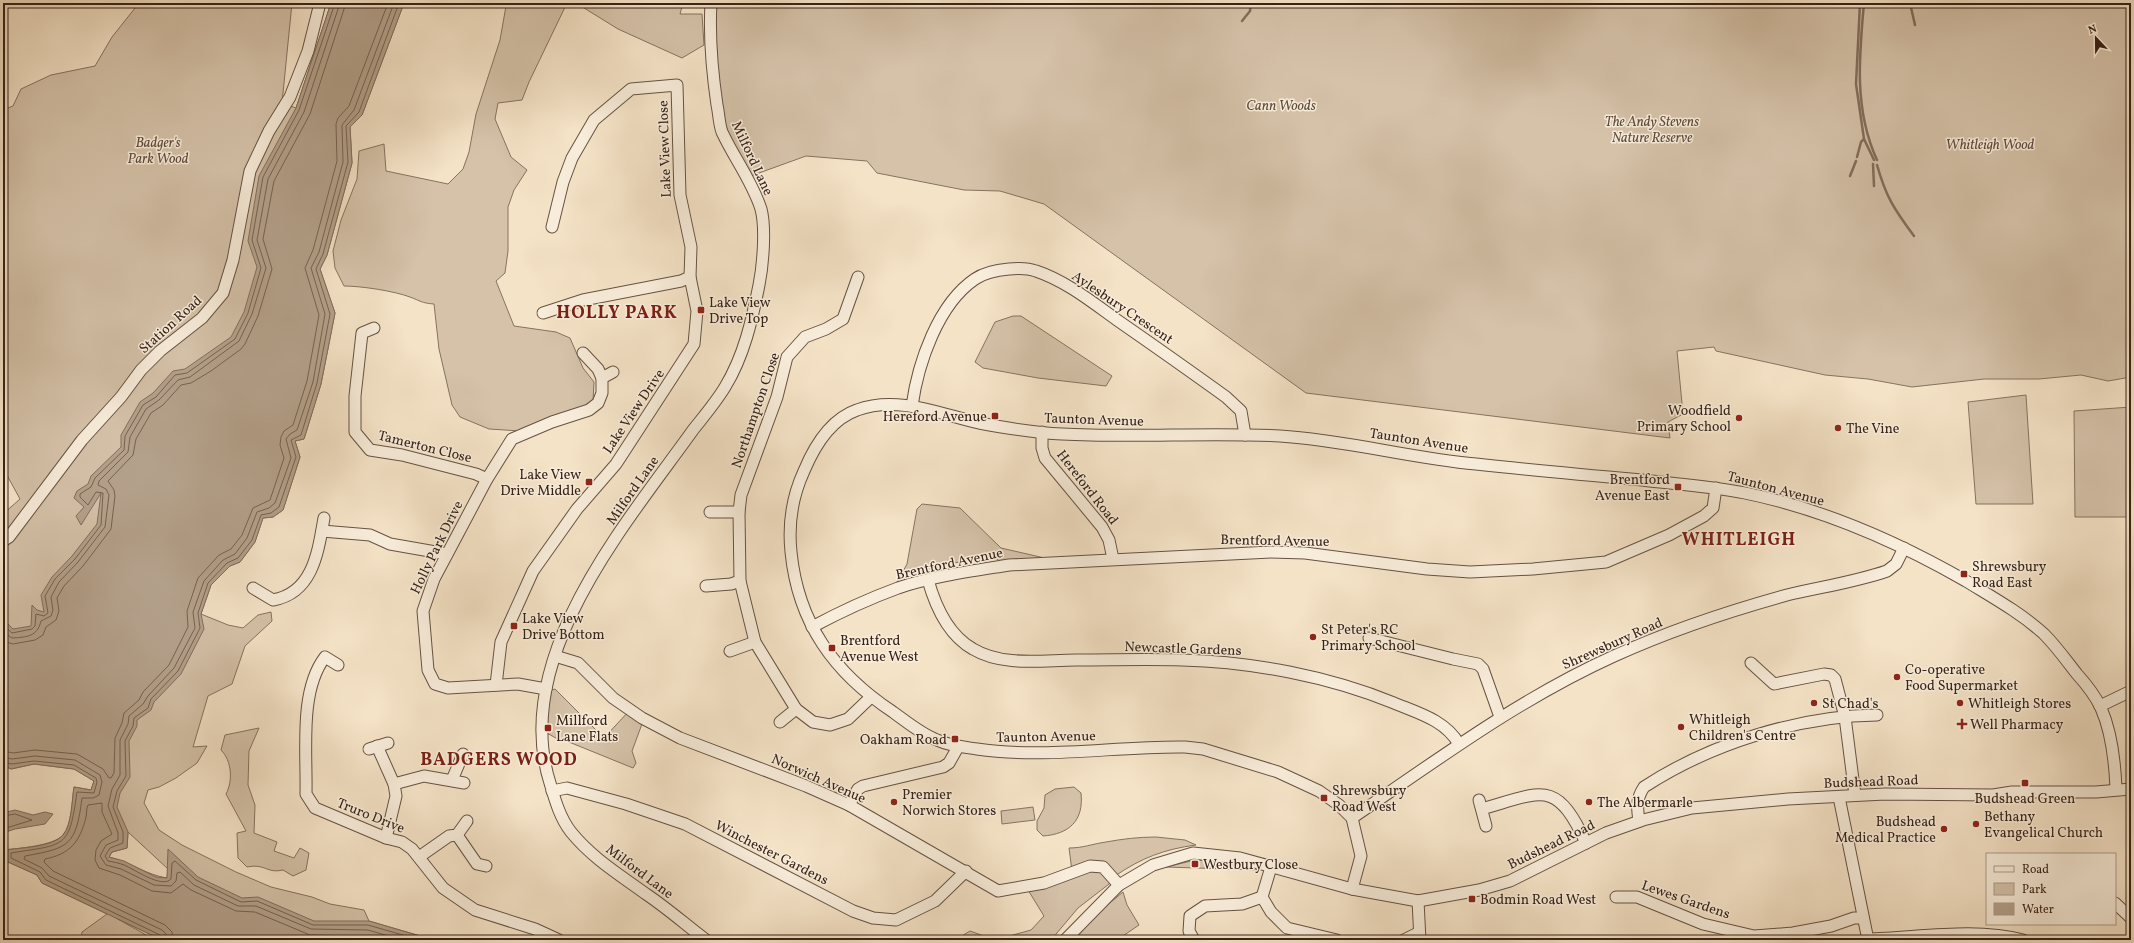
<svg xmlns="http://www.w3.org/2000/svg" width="2134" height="943" font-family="Vollkorn,serif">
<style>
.green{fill:#d5c2a9;stroke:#867260;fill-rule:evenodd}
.water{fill:#b4a18b;stroke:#826e5d}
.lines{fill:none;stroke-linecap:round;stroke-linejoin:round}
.shore{stroke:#766251;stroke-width:1}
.stream{stroke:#826e5d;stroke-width:2.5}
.minor-casing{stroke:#665243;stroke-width:13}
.minor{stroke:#f8eddb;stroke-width:11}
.poi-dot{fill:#8f2418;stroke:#f8eddb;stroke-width:1.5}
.labels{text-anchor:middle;stroke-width:3;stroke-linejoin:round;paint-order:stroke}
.park-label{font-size:14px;font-style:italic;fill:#5e4a3c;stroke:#f8eddb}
.street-label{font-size:14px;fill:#372217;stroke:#f8eddb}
.poi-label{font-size:14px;fill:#372217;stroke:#f8eddb;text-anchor:start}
.district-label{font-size:18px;font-weight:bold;letter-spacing:1px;fill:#7a1f14;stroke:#f8eddb}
</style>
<rect width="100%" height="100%" fill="#f5e3c7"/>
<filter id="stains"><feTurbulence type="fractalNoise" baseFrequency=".005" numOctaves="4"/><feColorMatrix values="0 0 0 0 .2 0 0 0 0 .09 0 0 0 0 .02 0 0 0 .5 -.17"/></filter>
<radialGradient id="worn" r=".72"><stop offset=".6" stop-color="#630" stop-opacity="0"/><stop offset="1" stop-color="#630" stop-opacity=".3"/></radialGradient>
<g class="green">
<path d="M 139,3 L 292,3 L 282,103 L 296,108 L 331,3 L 404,3 L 362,115 L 350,127 L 352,163 L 327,255 L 320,269 L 335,313 L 321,384 L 304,439 L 295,441 L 300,457 L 283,510 L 273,517 L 263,518 L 255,542 L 240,562 L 230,566 L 211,585 L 201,614 L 228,625 L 243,628 L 258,615 L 271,612 L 272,621 L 245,646 L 232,684 L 208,696 L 193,747 L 207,746 L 197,763 L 176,778 L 159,787 L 148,790 L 144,803 L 159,830 L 182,845 L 236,872 L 271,887 L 312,897 L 330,904 L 364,910 L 369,921 L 434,940 L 162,940 L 116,918 L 155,940 L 81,940 L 82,932 L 107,914 L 42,883 L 37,875 L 8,862 L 4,850 C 20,848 53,846 63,835 C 72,825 72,799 74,787 L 91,790 L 94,781 L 74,769 L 34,764 L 11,769 L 3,765 L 3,514 L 20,499 L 3,468 L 3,110 L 13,106 L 21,89 L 51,75 L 95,66 L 112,37 ZM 128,832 L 168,869 L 167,878 C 147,875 129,862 109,857 L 112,852 L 127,848 Z"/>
<path d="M 504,3 L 567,3 L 529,82 L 522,100 L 498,103 L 495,119 L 511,157 L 527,170 L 514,190 L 508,207 L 508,251 L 505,273 L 496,281 L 514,326 L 556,332 L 570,338 L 583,368 L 594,382 L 593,401 L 580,409 L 520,431 L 489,429 L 460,417 L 452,405 L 439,349 L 434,304 C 421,303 421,301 410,297 C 394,291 361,286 344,286 L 335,268 L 333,251 L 341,220 L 357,179 L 359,151 L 384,144 L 386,171 L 448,184 L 463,169 L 469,152 L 476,114 L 500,40 L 506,6 Z"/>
<path d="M 576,3 L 683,3 L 680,14 L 702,14 L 704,45 L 682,58 L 618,29 Z"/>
<path d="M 714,3 L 2131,3 L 2131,377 L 2108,381 L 2081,375 L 2039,379 L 1984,379 L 1912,387 L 1868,379 L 1825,375 L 1716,351 L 1714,347 L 1677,351 L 1683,414 L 1668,422 L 1670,438 L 1306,393 L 1044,204 L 1000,191 L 964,190 L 877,173 L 867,161 L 806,156 L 748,177 L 723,129 L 720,114 Z"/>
<path d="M 1013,316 L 1021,316 L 1112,376 L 1106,386 L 1038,378 L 983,368 L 975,362 L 995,322 Z"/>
<path d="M 2026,395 L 2033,504 L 1976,504 L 1968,402 Z"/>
<path d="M 2131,407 L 2131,517 L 2075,517 L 2074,411 Z"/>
<path d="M 922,504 L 960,508 L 1001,548 L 1049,559 L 1002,563 L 994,557 L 940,565 L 932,575 L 895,586 L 907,564 L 917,509 Z"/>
<path d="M 555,689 L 604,738 L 629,711 L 642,724 L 632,751 L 636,763 L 633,768 L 564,740 L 563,742 L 545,732 L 548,691 Z"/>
<path d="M 259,728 L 249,751 L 248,785 L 255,805 L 254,833 L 277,842 L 274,851 L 294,858 L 300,848 L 309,853 L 306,870 L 293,876 L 283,870 C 267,874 265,863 247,867 L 238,858 L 237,833 L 246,831 L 226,794 C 233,781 232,761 221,750 L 225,735 Z"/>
<path d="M 1074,787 L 1081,793 C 1084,821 1069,834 1043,836 L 1037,830 L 1037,821 L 1044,808 L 1045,795 L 1055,789 Z"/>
<path d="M 1033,807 L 1035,820 L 1002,824 L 1001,811 Z"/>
<path d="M 1156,837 L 1185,840 L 1196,845 C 1165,849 1141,858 1115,876 L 1104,865 L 1072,871 L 1069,848 C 1083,848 1092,844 1106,842 C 1122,839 1139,837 1156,837 Z"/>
<path d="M 1195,860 L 1235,862 L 1254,866 L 1257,870 L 1166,867 Z"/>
<path d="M 1090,868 L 1102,869 L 1113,881 L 1078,908 L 1051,940 L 995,940 L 1031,930 L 1044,916 L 1028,890 Z"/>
<path d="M 1123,892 L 1127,905 L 1139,925 L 1117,940 L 1074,940 L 1100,911 Z"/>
<path d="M 970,931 L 995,940 L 955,940 Z"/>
</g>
<g class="water">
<path d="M 331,3 L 404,3 L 362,115 L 350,127 L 352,163 L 327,255 L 320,269 L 335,313 L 321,384 L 304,439 L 295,441 L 300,457 L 283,510 L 273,517 L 263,518 L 255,542 L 240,562 L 230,566 L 211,585 L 201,614 L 204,629 L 181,674 L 154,702 L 151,710 L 137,720 L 137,726 L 129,741 L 130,777 L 120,793 L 117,807 L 128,832 L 127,848 L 112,852 L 109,857 L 124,861 L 156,877 L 167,878 L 168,849 L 198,877 L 242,898 L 258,897 L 314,921 L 369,921 L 434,940 L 162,940 L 42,883 L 37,875 L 8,862 L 4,850 C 20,848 53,847 63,835 C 72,825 72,799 74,787 L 91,790 L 94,781 L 74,769 L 34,764 L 11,769 L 3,765 L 3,619 L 13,629 L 31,626 L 32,605 L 37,610 L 44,612 L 41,595 L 52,577 L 72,556 L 97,524 L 101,493 L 81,525 L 76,516 L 84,507 L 74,498 L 77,491 L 88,484 L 91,476 L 121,447 L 121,435 L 140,402 L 153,393 L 173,371 L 185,369 L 231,337 L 244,312 L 257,267 L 248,241 L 259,176 L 296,108 Z"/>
<path d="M 15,810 L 33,815 L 45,812 L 53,814 L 45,824 L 15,829 L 3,833 L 3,813 Z"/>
</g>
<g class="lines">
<g class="shore">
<path d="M 394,3 L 354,110 L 342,125 L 343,162 L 319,252 L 311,268 L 325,314 L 313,382 L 297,430 L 290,434 L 286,439 L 291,458 L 275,503 L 269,508 L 257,512 L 247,538 L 235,554 L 223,560 L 204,581 L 193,612 L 195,628 L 174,668 L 148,696 L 143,704 L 129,716 L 128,724 L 120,740 L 120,775 L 112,789 L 108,806 L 118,833 L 118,840 L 106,845 L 100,856 L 106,865 L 121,869 L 154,885 L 171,886 L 176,881 L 177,873 L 180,872 L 194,885 L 238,906 L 256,906 L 311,929 L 368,930 L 402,940"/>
<path d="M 399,3 L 359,112 L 346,126 L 348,162 L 323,254 L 316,269 L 330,314 L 317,383 L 301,435 L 291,440 L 296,457 L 279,507 L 271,513 L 261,515 L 252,540 L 238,558 L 227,563 L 208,583 L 198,613 L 200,628 L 178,671 L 151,699 L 148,708 L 134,718 L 133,726 L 125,741 L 126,776 L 117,791 L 113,807 L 123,832 L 123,843 L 110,848 L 105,856 L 108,861 C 114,862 119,863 124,865 C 134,869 162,889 171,879 L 172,863 L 175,861 L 196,880 L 241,902 L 257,901 L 313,925 L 368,925 L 420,940"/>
<path d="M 3,625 L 12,633 L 32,629 L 35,626 L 36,614 L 44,616 L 48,613 L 45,596 L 55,579 L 75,559 L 101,525 L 103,493 L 96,492 L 88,505 L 80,497 L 80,494 L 91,487 L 95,478 L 124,450 L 125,436 L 143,405 L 156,397 L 175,375 L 187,373 L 235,339 L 248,313 L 261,268 L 252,240 L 263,177 L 299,110 L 335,3"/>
<path d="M 3,632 L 12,638 C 27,637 37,637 41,621 L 51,616 L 53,610 L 51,597 L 59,582 L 78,562 L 105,527 L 109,495 L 106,489 L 98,485 L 99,481 L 128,452 L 130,437 L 146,409 L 159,400 L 178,380 L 190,377 L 239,341 L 252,314 L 266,268 L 257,240 L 268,179 L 304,112 L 340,3"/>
<path d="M 3,641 L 13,644 L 35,640 L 43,635 L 46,627 L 56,620 L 59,611 L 57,598 L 64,586 L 83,566 L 111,529 L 115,496 L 114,490 L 108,481 L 133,455 L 136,439 L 151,413 L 163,405 L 181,385 L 191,383 L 211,371 L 241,349 L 245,344 L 258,316 L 272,269 L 263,239 L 274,181 L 310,114 L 346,3"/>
<path d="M 3,751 L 13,753 L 35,750 L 77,754 L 103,769 L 109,778 L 111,778 L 114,773 L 115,738 L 122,723 L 124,713 L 139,700 L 143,692 L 169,665 L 188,627 L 187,611 L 198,578 L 219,555 L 231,549 L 242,535 L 253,508 L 270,500 L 284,458 L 280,445 L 281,437 L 284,431 L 293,425 L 307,381 L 319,315 L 305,268 L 313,250 L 337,161 L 336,124 L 338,118 L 349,106 L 388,3"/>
<path d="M 3,757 L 12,759 L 35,756 L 75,760 L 100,775 L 102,782 L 99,795 L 93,798 L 82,798 C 76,845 70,848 25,856 L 24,859 L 42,868 L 49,876 L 162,930 L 166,934 L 167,940"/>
<path d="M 3,762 L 12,764 L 34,761 L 74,765 L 96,778 L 97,782 L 94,793 L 77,792 C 69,850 65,844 11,853 L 11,858 L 40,872 L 46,880 L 160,935 L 162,940"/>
<path d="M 3,816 L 15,814 L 32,820 L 3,829"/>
<path d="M 173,940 L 172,932 L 165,925 L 53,871 L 44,862 L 45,859 C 70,854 80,842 86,817 C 87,813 86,809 88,805 L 102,803 L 102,812 L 112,834 L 101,841 L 96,850 L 95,860 L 99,868 L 120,875 L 152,891 L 171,893 L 183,884 L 191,890 L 236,911 L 255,912 L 310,935 L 367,936 L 381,940"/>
</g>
<g class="stream">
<path d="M 1860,3 L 1856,84 L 1864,139 L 1874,160"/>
<path d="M 1864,3 C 1859,57 1854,110 1877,160"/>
<path d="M 1910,3 L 1915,25"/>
<path d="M 1242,21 L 1250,11 L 1251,3"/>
<path d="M 1857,157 L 1861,142 L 1864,139"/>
<path d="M 1873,164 L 1874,186"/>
<path d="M 1877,165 C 1886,197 1894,209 1914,236"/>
<path d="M 1850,176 L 1856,161"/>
</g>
<g class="minor-casing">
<g id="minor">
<path d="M 858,277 L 843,319 L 826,329 L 805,337 L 787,357 L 777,397 L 741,495 L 739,512 L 740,581 L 755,642 L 796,709 L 813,722 L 830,725 L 848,719 L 871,697"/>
<path d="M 543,313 L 583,300 L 681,281 L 690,277"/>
<path d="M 374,328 L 362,333 L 355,396 L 355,432 L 370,450 L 402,455 L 476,474 L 487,479"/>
<path d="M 583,353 L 598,369 L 602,378"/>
<path d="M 912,406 C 918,363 938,304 975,279 C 985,272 998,270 1009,269 C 1018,268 1028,268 1036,271 C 1066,281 1092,302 1117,320 C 1153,345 1190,371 1226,397 L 1241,411 L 1245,435"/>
<path d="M 1042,432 L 1042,448 L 1045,458 L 1102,527 L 1109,540 L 1113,559"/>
<path d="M 710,512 L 739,512"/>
<path d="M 322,531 L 370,535 L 390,544 L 447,554"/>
<path d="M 3,541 L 9,537 L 82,440 L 121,397 L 141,370 L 160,351 L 202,318 L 223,293 L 233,260 L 250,171 L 269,131 L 290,97 L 308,51 L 320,3"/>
<path d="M 928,580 C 935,605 948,635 973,649 C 1003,667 1043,660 1076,660 C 1112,660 1147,659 1182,660 C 1253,662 1328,676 1394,703 C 1418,713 1445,720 1459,744"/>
<path d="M 706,586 L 731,584 L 740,581"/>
<path d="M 253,588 L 273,600 C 313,593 318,552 324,518"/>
<path d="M 812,627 C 840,612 868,599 898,588 C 934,576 972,571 1009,565 L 1271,552 L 1305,553 L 1427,569 L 1470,572 L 1533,569 L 1606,562 L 1669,535 L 1704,516 L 1713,508 L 1716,488"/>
<path d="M 1369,638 L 1453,659 L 1478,664 L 1483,669 L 1500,717"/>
<path d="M 730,651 L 755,642"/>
<path d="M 555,656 L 578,663 L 613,698 L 642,718 L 680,738 L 806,786 L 849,805 L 998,891 L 1044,883 L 1090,866 L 1103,867 L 1119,885"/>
<path d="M 1751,663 L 1774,684 L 1824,674 L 1831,675 L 1835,679 L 1845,717 L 1855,795"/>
<path d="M 338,665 L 325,657 C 299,691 307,751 306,794 L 315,808 L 386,838 L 402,842 L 412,849 L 443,888 L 475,910 L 535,929 L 559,940"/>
<path d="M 496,685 L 501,642 L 533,571 L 577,509 L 616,464 L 694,344 L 697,311 L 690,277 L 691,247 L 680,195 L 677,85 L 631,89 L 594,120 L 572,158 L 563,182 L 552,227"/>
<path d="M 546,689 L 518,684 L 448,688 L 435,684 L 428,670 L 423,611 L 434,579 L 487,479 L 512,439 L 552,422 L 589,410 L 598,403 L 602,393 L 602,378 L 613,372"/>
<path d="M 2100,706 L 2131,691"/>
<path d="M 780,722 L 796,709"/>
<path d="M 377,746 L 394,784 L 396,796 L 386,838"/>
<path d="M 369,749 L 388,743"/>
<path d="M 452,780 L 463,754"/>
<path d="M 394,784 L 424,776 L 464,783"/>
<path d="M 552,791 L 567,788 L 626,804 L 685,824 L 853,911 L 873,918 L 896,920 L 935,901 L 966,871"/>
<path d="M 1839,797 L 1868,940"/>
<path d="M 1479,800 L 1486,826"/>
<path d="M 849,805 L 858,789 L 863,786 L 943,767 L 949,763 L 958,747"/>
<path d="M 1482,809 C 1542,792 1556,778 1586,843"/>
<path d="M 1352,818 C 1437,760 1519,699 1614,656 C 1669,631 1729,611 1787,595 C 1821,587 1855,582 1887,571 L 1896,564 L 1904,548"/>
<path d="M 1639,821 C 1637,807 1636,799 1644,787 C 1710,744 1798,716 1877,715"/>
<path d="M 457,835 L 477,864 L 486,866"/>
<path d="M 419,857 L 449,836 L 457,835 L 467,821"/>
<path d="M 1352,889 L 1361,856 L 1352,818 L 1339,805 L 1319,791 L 1278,772 L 1203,749 L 1185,747 C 1115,746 1046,759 977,749 C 963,747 950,746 937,740 C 921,734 907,722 893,712 C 834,673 798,623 791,552 C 788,523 792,497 804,471 C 814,447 831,419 857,410 C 897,395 940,414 979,423 C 1006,428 1035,433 1062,434 C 1135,438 1208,432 1280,436 C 1346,440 1410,458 1476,464 C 1531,470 1586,475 1642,480 C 1676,484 1711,486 1745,493 C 1823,509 1898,542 1966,581 C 1992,597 2021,613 2044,634 C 2056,646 2066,660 2077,674 C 2086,684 2095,695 2101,708 C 2112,733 2115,762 2116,789"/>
<path d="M 1262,897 L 1271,912 L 1287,928 L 1337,940"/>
<path d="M 1262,897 L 1271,867"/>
<path d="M 1616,897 L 1637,897 L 1703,924 L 1754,936 L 1793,933 L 1831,926 L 1854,918 L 1863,918"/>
<path d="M 1418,901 L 1420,940"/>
<path d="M 2115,903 L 2131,918"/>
<path d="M 1867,939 C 1917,938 1974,927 2023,940"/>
<path d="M 706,940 C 686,925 667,908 646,894 C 620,875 592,858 571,832 C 560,818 555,800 550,783 C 510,658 625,525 693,430 C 704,416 716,402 725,387 C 744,356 752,320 759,285 C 763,265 766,228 761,209 C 752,181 734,158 722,132 C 719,124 719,114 717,105 C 712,71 709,38 711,3"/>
<path d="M 1065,940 L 1119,885 L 1153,865 L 1193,853 L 1240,858 L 1352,889 L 1418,901 L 1479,890 L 1510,881 L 1606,833 L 1643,820 L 1692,808 L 1788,799 L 1885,794 L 1993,795 L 2012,792 L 2096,792 L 2131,789"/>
<path d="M 1194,940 L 1189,931 L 1190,916 L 1205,906 L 1242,904 L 1262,897"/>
<path d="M 1404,940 L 1418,933"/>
</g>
</g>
<use href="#minor" class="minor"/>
</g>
<g class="poi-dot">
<rect x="697" y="306" width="8" height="8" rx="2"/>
<rect x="991" y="412" width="8" height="8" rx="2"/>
<circle cx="1739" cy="418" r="4"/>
<circle cx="1838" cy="428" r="4"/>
<rect x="585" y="478" width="8" height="8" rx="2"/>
<rect x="1674" y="483" width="8" height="8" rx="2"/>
<rect x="1960" y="570" width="8" height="8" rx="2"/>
<rect x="510" y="622" width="8" height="8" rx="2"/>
<circle cx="1313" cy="637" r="4"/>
<rect x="828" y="644" width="8" height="8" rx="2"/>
<circle cx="1897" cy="677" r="4"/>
<circle cx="1814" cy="703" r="4"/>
<circle cx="1960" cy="703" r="4"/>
<path d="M1960 718h4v4h4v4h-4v4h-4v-4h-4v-4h4z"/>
<circle cx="1681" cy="727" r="4"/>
<rect x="544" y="724" width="8" height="8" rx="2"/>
<rect x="951" y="735" width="8" height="8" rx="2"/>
<rect x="2021" y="779" width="8" height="8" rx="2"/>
<rect x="1320" y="794" width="8" height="8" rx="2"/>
<circle cx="894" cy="802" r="4"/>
<circle cx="1589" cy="802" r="4"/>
<circle cx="1976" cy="824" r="4"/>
<circle cx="1944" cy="829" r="4"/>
<rect x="1191" y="860" width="8" height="8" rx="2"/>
<rect x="1468" y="895" width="8" height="8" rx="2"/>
</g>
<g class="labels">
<g class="park-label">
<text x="1281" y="110">Cann Woods</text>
<text x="1652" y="126">The Andy Stevens<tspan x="1652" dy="16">Nature Reserve</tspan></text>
<text x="158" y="147">Badger's<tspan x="158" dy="16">Park Wood</tspan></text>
<text x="1990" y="149">Whitleigh Wood</text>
</g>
<g class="street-label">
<text transform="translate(664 149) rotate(-92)" y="5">Lake View Close</text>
<text transform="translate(753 158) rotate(65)" y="5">Milford Lane</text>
<text transform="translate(1123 307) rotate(34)" y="5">Aylesbury Crescent</text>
<text transform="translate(170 324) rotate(-42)" y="5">Station Road</text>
<text transform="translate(755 410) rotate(-71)" y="5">Northampton Close</text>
<text transform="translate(633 411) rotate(-56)" y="5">Lake View Drive</text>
<text transform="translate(1094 419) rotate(2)" y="5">Taunton Avenue</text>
<text transform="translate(1419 440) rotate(9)" y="5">Taunton Avenue</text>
<text transform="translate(425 446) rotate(14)" y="5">Tamerton Close</text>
<text transform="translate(1088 487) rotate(52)" y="5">Hereford Road</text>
<text transform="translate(1776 488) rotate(15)" y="5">Taunton Avenue</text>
<text transform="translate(632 490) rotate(-55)" y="5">Milford Lane</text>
<text transform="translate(1275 540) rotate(1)" y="5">Brentford Avenue</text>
<text transform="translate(436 547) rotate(-64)" y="5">Holly Park Drive</text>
<text transform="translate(949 563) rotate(-12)" y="5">Brentford Avenue</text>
<text transform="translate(1612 643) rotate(-24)" y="5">Shrewsbury Road</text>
<text transform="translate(1183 648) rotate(2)" y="5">Newcastle Gardens</text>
<text transform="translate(1046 736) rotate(-1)" y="5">Taunton Avenue</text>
<text transform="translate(819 778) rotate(24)" y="5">Norwich Avenue</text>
<text transform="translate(1871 781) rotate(-2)" y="5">Budshead Road</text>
<text transform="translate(371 815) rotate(22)" y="5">Truro Drive</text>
<text transform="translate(1551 844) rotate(-26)" y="5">Budshead Road</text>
<text transform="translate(772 852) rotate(27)" y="5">Winchester Gardens</text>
<text transform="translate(640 871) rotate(37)" y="5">Milford Lane</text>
<text transform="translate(1686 899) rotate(19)" y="5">Lewes Gardens</text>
</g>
<g class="poi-label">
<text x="709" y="307">Lake View<tspan x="709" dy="16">Drive Top</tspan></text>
<text x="1731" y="415" text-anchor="end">Woodfield<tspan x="1731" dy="16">Primary School</tspan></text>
<text x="987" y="421" text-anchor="end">Hereford Avenue</text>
<text x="1846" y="433">The Vine</text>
<text x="581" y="479" text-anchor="end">Lake View<tspan x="581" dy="16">Drive Middle</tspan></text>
<text x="1670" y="484" text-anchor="end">Brentford<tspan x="1670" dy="16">Avenue East</tspan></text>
<text x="1972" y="571">Shrewsbury<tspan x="1972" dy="16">Road East</tspan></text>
<text x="522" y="623">Lake View<tspan x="522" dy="16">Drive Bottom</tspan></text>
<text x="1321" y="634">St Peter's RC<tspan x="1321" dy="16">Primary School</tspan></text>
<text x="840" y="645">Brentford<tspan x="840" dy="16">Avenue West</tspan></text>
<text x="1905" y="674">Co-operative<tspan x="1905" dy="16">Food Supermarket</tspan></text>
<text x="1822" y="708">St Chad's</text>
<text x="1968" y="708">Whitleigh Stores</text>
<text x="1689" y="724">Whitleigh<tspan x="1689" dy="16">Children's Centre</tspan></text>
<text x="556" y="725">Millford<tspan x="556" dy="16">Lane Flats</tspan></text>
<text x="1970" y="729">Well Pharmacy</text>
<text x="947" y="744" text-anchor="end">Oakham Road</text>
<text x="1332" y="795">Shrewsbury<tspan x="1332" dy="16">Road West</tspan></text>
<text x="902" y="799">Premier<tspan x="902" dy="16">Norwich Stores</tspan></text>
<text x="2025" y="803" text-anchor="middle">Budshead Green</text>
<text x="1597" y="807">The Albermarle</text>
<text x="1984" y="821">Bethany<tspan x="1984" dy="16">Evangelical Church</tspan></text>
<text x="1936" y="826" text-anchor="end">Budshead<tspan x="1936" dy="16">Medical Practice</tspan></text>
<text x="1203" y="869">Westbury Close</text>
<text x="1480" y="904">Bodmin Road West</text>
</g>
<g class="district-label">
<text x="617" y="318">HOLLY PARK</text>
<text x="1739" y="545">WHITLEIGH</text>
<text x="499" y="765">BADGERS WOOD</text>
</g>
</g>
<rect width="2134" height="943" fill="none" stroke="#f5e3c7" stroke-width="16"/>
<rect x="4" y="4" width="2126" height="935" fill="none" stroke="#372217" stroke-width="2"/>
<rect x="8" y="8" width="2118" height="927" fill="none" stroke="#372217"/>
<rect x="1986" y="853" width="130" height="72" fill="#f8eddb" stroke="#ab9c8d"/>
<rect x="1994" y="866" width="20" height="6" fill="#f8eddb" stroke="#ab9c8d"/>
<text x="2022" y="873" font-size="12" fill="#372217">Road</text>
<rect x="1994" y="883" width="20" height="12" fill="#d5c2a9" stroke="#ab9c8d"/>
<text x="2022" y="893" font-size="12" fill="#372217">Park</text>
<rect x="1994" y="903" width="20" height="12" fill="#b4a18b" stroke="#ab9c8d"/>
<text x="2022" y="913" font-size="12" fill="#372217">Water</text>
<g transform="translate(2096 38) rotate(338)" stroke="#f8eddb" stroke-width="3" paint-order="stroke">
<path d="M0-3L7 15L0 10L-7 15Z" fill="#372217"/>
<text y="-6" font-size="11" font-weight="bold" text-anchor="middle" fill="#372217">N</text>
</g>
<rect width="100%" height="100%" filter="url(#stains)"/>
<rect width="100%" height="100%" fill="url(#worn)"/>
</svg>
